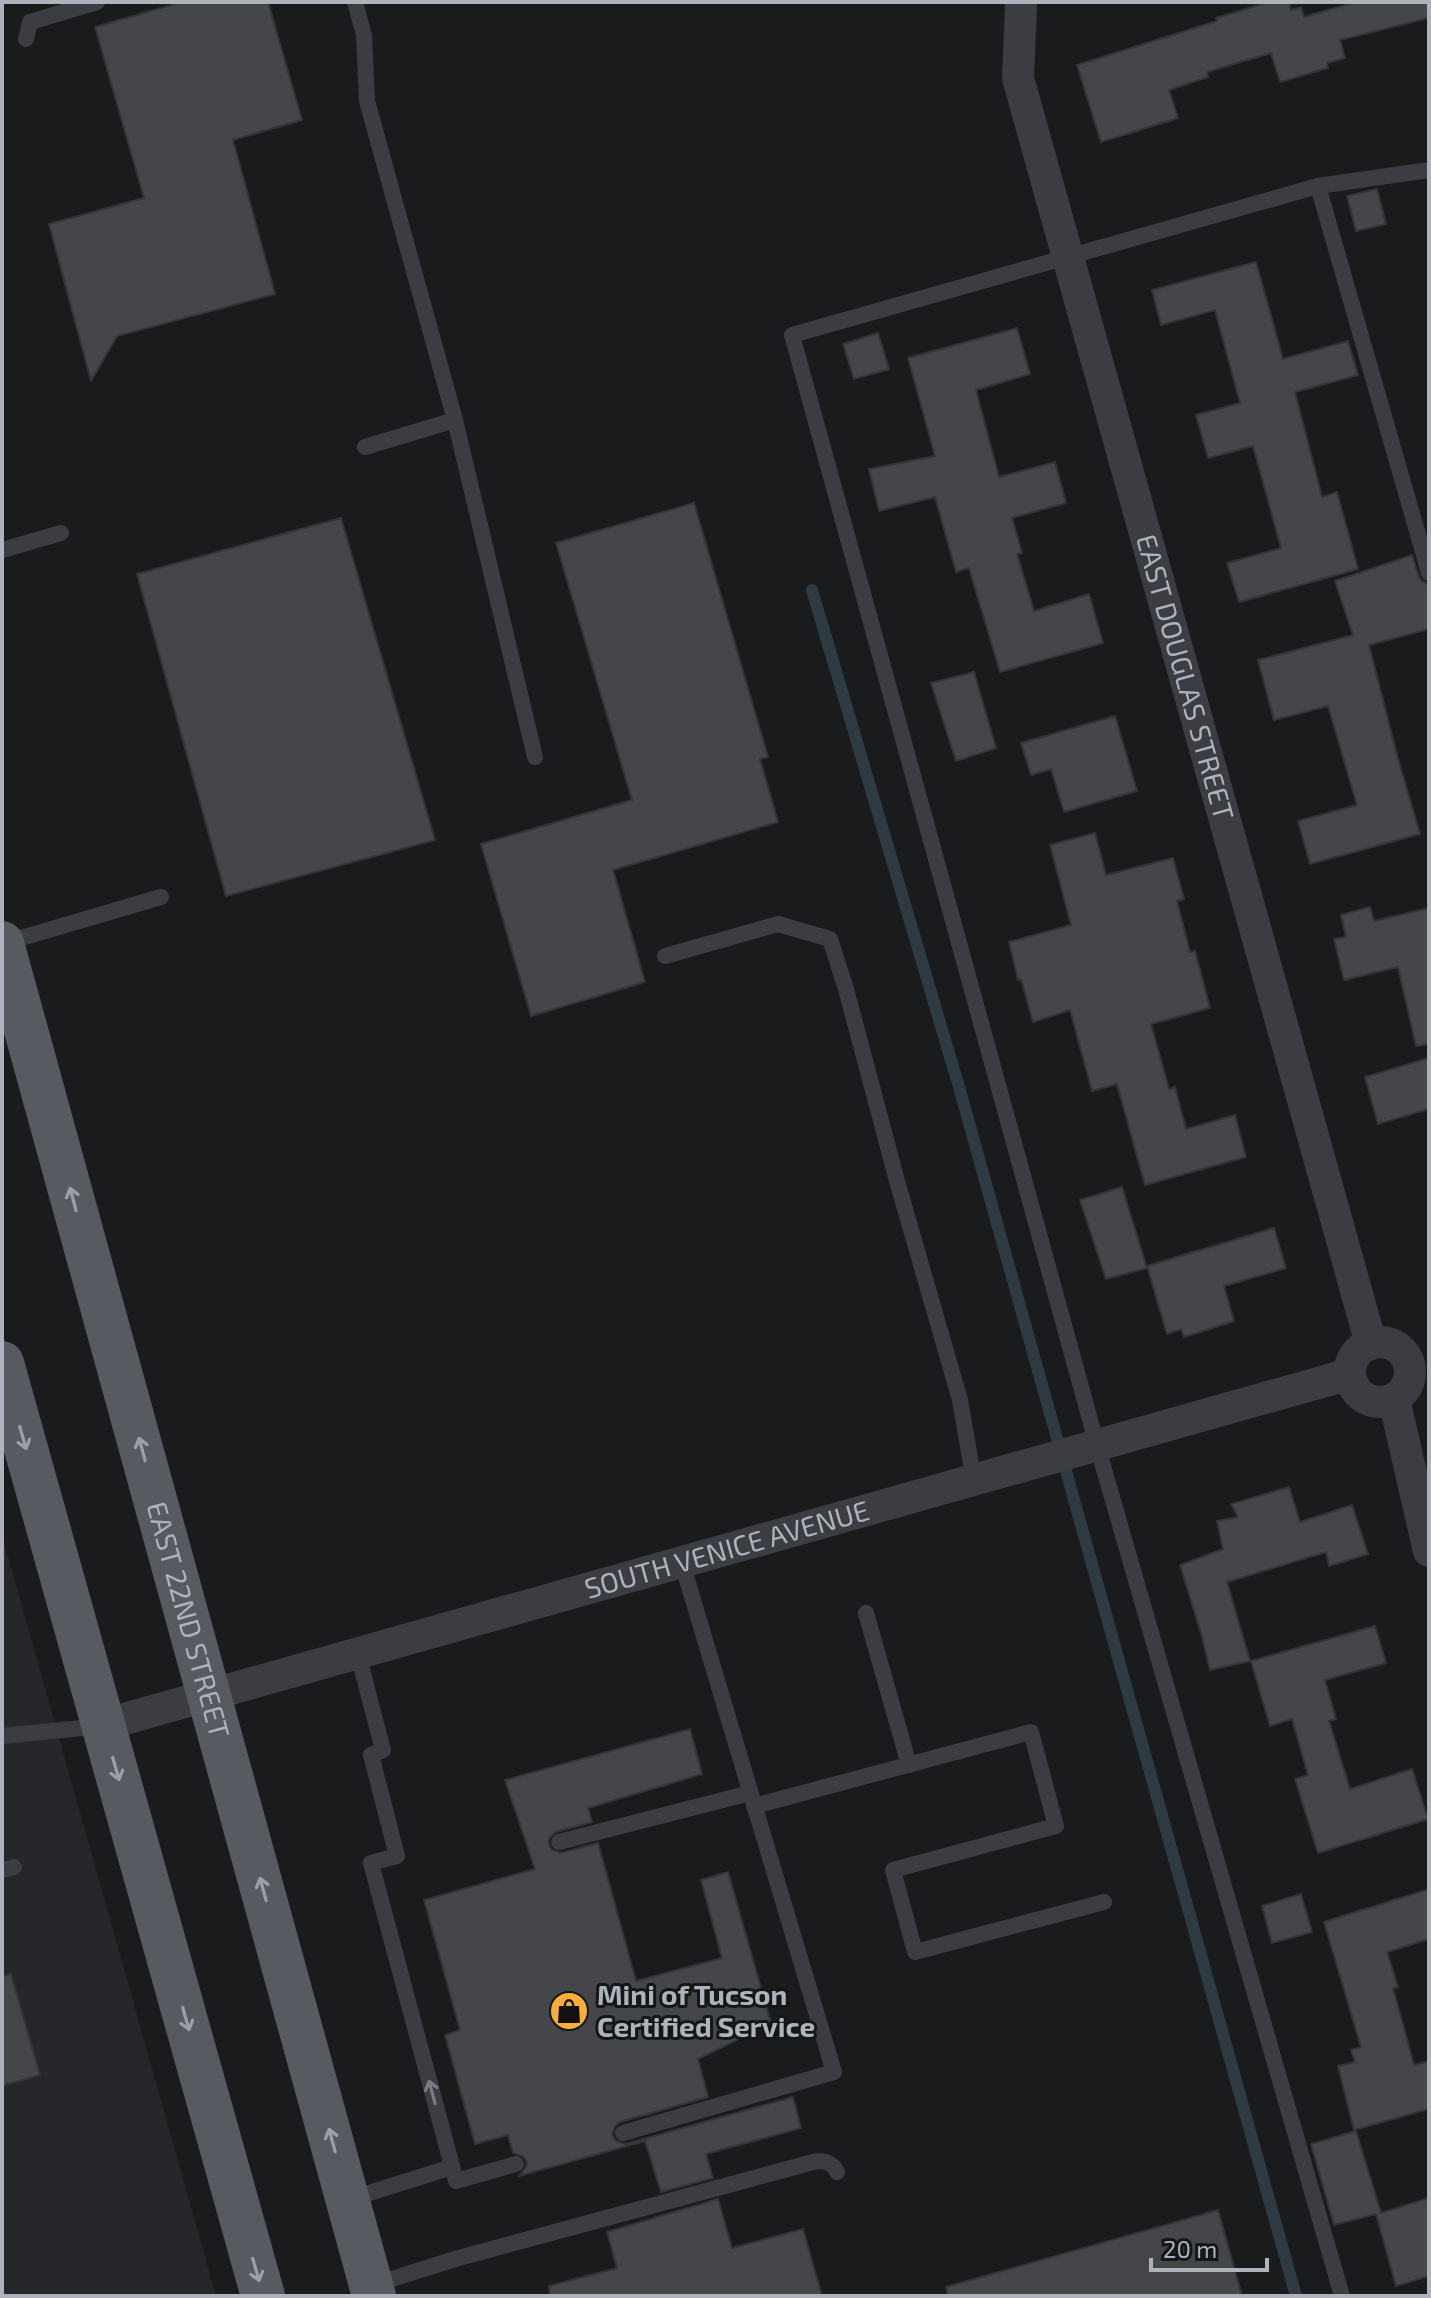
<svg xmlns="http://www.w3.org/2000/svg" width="1431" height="2298" font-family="'Exo 2',sans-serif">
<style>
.built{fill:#26272a}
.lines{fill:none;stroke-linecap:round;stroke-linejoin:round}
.stream{stroke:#2f3b42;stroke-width:12}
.building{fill:#44464a;stroke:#343539;stroke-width:2}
.lane{stroke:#3b3d42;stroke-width:16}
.street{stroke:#3b3d42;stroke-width:32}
.primary{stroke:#575a61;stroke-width:44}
.oneway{stroke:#9ca0ab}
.oneway2{stroke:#7a7d86}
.labels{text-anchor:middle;stroke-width:6;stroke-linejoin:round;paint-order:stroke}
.street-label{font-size:28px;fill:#adb2bd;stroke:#151618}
.poi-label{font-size:28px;font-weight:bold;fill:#adb2bd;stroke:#151618;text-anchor:start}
</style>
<rect width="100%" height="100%" fill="#1a1b1d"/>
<path class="built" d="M 2,1535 L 216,2296 L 2,2296 Z"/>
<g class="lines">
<path class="stream" d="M 812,590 L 959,1087 L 1296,2296"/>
</g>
<g class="building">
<path d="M 182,2 L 268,2 L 302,120 L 233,140 L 275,294 L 117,336 L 91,381 L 49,224 L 144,198 L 95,27 Z"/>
<path d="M 1269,2 L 1289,2 L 1291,10 L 1301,7 L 1304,17 L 1356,2 L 1429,2 L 1429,18 L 1340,40 L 1345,58 L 1327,63 L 1328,68 L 1280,82 L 1271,53 L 1207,72 L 1208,77 L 1169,90 L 1178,118 L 1101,142 L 1077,65 L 1217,21 L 1216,18 Z"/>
<path d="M 1377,189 L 1386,224 L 1356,231 L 1347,196 Z"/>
<path d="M 1256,262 L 1283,359 L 1348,341 L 1358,375 L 1295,392 L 1322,497 L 1337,492 L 1358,569 L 1239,602 L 1227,563 L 1281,548 L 1253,446 L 1208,458 L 1196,415 L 1240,403 L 1215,310 L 1161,325 L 1152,290 Z"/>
<path d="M 1017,328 L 1030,374 L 976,390 L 999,477 L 1055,462 L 1066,503 L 1012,518 L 1022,553 L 1017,554 L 1034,611 L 1089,594 L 1103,643 L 1000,672 L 969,568 L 956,572 L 935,497 L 879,511 L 869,469 L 935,456 L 908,358 Z"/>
<path d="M 878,333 L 889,369 L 854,379 L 843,344 Z"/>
<path d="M 694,503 L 768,757 L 760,759 L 778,822 L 613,870 L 645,982 L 531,1016 L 481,844 L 632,800 L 556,543 Z"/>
<path d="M 341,518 L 435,840 L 226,896 L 137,574 Z"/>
<path d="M 1412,555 L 1419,577 L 1422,581 L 1429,584 L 1429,629 L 1369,645 L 1397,755 L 1420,834 L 1310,864 L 1298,821 L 1357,805 L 1328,706 L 1274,720 L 1258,660 L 1353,635 L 1335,581 Z"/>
<path d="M 974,672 L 996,748 L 956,761 L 931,683 Z"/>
<path d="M 1115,716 L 1137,791 L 1064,812 L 1051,769 L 1031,775 L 1021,743 Z"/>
<path d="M 1095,833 L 1106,875 L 1173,858 L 1184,899 L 1177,901 L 1190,952 L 1195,951 L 1210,1008 L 1151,1024 L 1169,1089 L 1175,1087 L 1186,1129 L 1235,1115 L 1246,1157 L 1145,1185 L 1117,1084 L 1092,1091 L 1070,1010 L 1033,1022 L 1021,979 L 1018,980 L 1009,942 L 1071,925 L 1050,845 Z"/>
<path d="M 1370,907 L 1374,921 L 1429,908 L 1429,1044 L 1416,1046 L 1398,967 L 1344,980 L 1334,939 L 1346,937 L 1341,915 Z"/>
<path d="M 1429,1058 L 1429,1109 L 1378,1124 L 1365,1077 Z"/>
<path d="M 1122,1187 L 1147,1268 L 1106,1279 L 1080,1200 Z"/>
<path d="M 1274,1228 L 1286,1268 L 1224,1286 L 1234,1321 L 1184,1337 L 1181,1329 L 1167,1334 L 1147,1266 Z"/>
<path d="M 1289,1487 L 1300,1522 L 1352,1505 L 1368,1554 L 1329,1566 L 1326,1552 L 1227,1582 L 1250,1661 L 1210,1670 L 1201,1633 L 1180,1565 L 1223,1549 L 1217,1521 L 1238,1517 L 1231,1504 Z"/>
<path d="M 1375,1626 L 1386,1663 L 1325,1680 L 1336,1719 L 1329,1721 L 1350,1789 L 1412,1769 L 1428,1819 L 1318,1853 L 1295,1779 L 1308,1775 L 1292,1719 L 1270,1726 L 1251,1661 Z"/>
<path d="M 690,1729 L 702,1774 L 588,1808 L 592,1822 L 556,1832 L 549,1838 L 549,1845 L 552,1850 L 561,1853 L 598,1843 L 636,1981 L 722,1958 L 701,1880 L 728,1872 L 771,2023 L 698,2059 L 708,2097 L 620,2122 L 615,2126 L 612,2135 L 616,2141 L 626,2144 L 793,2097 L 801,2128 L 706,2154 L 713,2178 L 661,2192 L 645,2141 L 519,2176 L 526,2167 L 527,2162 L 523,2156 L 513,2153 L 508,2135 L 475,2144 L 445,2035 L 460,2030 L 424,1900 L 535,1869 L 505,1780 Z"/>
<path d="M 1429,1889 L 1429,1939 L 1387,1952 L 1398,1987 L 1393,1988 L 1414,2065 L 1429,2061 L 1429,2109 L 1354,2130 L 1338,2066 L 1355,2062 L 1351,2050 L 1361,2047 L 1324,1922 Z"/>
<path d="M 1301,1894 L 1312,1932 L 1272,1943 L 1262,1906 Z"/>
<path d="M 11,1974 L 40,2075 L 2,2086 L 2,1976 Z"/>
<path d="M 1356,2131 L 1381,2213 L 1429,2198 L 1429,2276 L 1396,2286 L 1376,2214 L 1334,2225 L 1311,2144 Z"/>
<path d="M 718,2199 L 732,2248 L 803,2229 L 822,2296 L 550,2296 L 549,2286 L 617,2268 L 607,2232 Z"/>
<path d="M 1218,2210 L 1242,2296 L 948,2296 L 946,2287 Z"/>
</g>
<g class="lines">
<g class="lane">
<path d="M 355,2 L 364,35 L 367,101 L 455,420"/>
<path d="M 26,39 L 30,22 L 97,2"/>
<path d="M 1318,186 L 1429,573"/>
<path d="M 365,447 L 455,420 L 535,757"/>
<path d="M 2,550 L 61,533"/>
<path d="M 4,943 L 161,897"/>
<path d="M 665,956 L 778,924 L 830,939 L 846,989 L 897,1181 L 960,1400 L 974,1481"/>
<path d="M 866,1613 L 909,1765"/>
<path d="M 358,1654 L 383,1750 L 371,1755 L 397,1856 L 371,1863 L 456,2181 L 516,2164"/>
<path d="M 2,1736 L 102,1726"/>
<path d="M 754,1806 L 1031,1732 L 1056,1826 L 893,1870 L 915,1952 L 1104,1902"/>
<path d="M 559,1842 L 750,1793"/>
<path d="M 2,1870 L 14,1867"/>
<path d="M 623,2133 L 834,2072 L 682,1563"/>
<path d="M 350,2199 L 452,2167"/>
<path d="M 373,2285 L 455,2259 L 817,2161 C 826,2161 833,2163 837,2172"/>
<path d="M 1342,2296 L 1097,1445 L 792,335 L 1318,186 L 1429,170"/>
</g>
<g class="street">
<path id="s1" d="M 1021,6 L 1018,78 L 1371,1344"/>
<circle cx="1380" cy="1372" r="30"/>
<path d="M 1394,1399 L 1429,1551"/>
<path id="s2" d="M 103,1725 L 1350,1374"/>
</g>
<g class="primary">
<path id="s3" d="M 2,943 L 374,2296"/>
<path d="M 2,1363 L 263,2296"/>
</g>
</g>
<defs><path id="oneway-shaft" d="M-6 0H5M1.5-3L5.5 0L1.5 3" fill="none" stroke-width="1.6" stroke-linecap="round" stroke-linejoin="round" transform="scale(2)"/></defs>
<g class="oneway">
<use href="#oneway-shaft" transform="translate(73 1199) rotate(-105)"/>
<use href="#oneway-shaft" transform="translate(23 1438) rotate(74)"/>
<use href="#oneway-shaft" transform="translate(142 1449) rotate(-105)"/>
<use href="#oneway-shaft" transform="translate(116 1769) rotate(74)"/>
<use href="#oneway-shaft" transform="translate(263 1889) rotate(-105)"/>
<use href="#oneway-shaft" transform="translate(186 2019) rotate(74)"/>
<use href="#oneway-shaft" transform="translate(332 2140) rotate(-105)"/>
<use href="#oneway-shaft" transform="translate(256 2270) rotate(74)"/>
</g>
<use class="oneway2" href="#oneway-shaft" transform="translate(432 2092) rotate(-105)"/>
<defs>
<g id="shop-disc" transform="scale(2)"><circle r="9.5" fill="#faae36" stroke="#151618"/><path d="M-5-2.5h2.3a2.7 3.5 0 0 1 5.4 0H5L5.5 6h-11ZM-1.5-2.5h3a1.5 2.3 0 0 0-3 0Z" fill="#111"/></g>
</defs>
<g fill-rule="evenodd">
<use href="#shop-disc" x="569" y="2011"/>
</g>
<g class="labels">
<g class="street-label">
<text dy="10" stroke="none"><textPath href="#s1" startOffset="694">EAST DOUGLAS STREET</textPath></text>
<text dy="10" stroke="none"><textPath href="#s2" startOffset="648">SOUTH VENICE AVENUE</textPath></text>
<text dy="10" stroke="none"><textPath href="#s3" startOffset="702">EAST 22ND STREET</textPath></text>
</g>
<g class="poi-label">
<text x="597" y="2005">Mini of Tucson<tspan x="597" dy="32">Certified Service</tspan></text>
</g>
</g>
<rect width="1431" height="2298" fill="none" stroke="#adb2bd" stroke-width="8"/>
<path d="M1151 2258v12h116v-12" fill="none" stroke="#adb2bd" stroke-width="4"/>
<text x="1163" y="2258" font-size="24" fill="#adb2bd" stroke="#151618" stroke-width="6" paint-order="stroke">20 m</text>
</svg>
